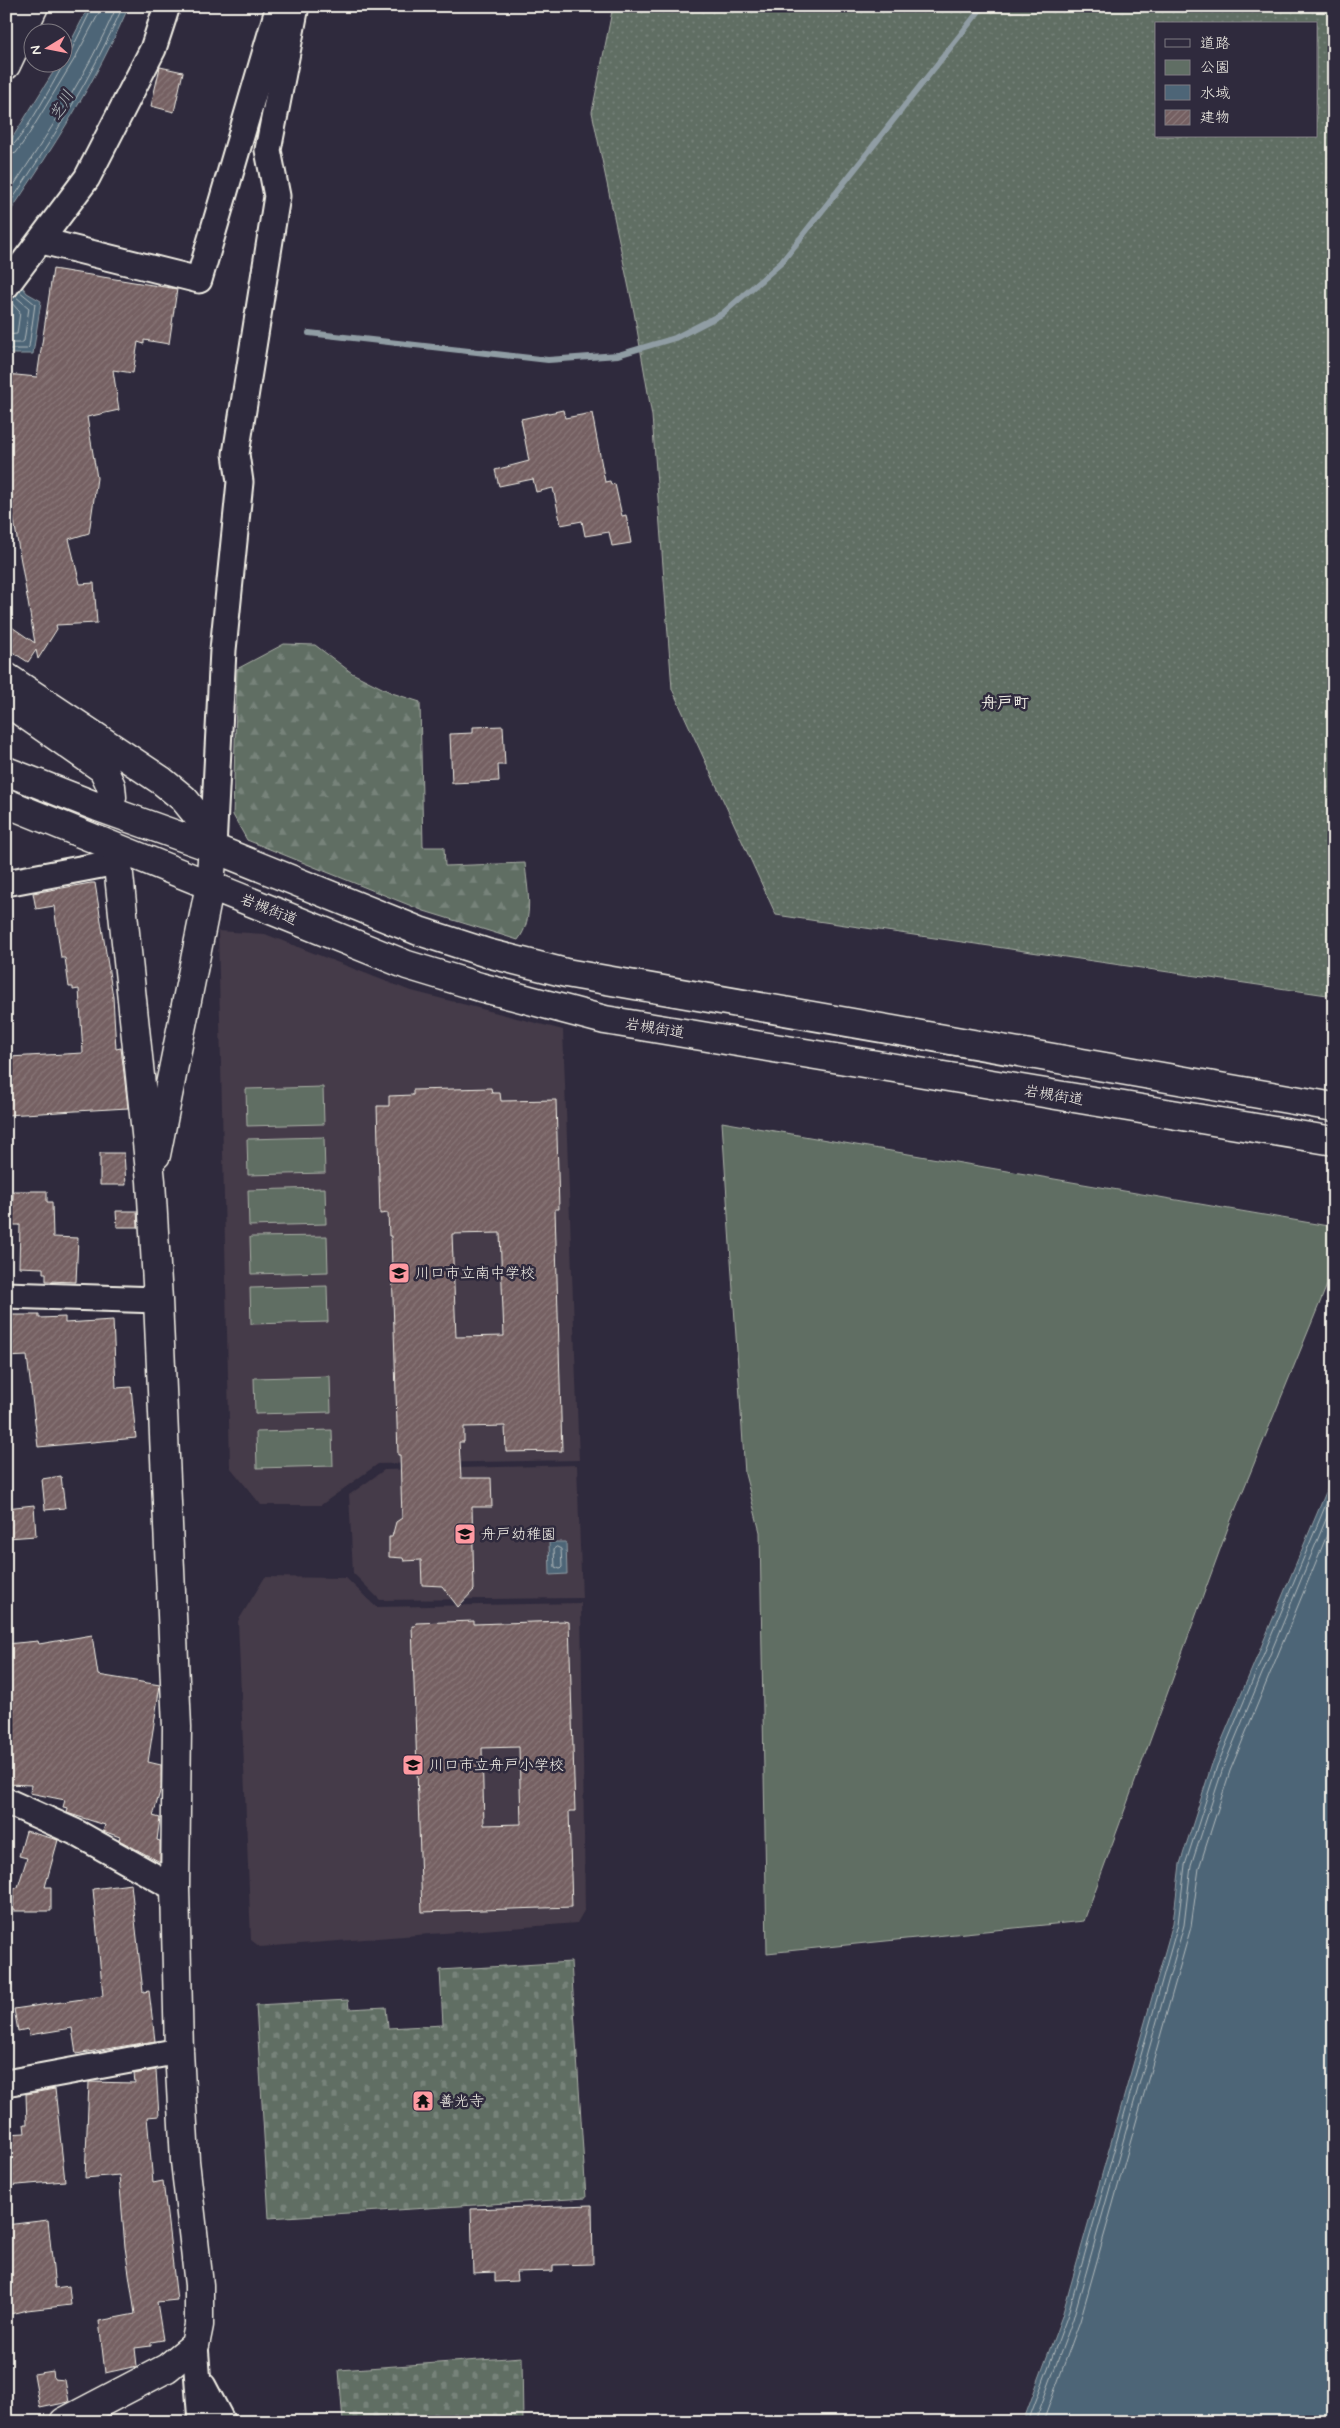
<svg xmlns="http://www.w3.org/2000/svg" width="1340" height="2428" font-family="Mynerve,'Klee One',sans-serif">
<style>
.built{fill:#443a48}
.grass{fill:url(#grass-dots);stroke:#aab0a6;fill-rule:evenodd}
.forest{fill:url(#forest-firs);stroke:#aab0a6}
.cemetery{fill:url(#cemetery-stones);stroke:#aab0a6}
.park{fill:#606e64;stroke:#aab0a6}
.water{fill:#4d6577;stroke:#909da4}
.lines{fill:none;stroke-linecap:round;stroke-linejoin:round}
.shore{stroke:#b1b9bb;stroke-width:1}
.stream{stroke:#909da4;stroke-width:6}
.building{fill:url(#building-hatch);stroke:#f4f1e8;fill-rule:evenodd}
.minor-casing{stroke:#f4f1e8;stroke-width:29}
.tertiary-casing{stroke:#f4f1e8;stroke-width:31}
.trunk-casing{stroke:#f4f1e8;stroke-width:31}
.minor{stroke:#2f2a3d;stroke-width:25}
.tertiary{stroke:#2f2a3d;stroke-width:28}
.trunk{stroke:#2f2a3d;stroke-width:28}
.labels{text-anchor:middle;stroke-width:5;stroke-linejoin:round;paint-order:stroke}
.street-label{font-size:15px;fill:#f4f1e8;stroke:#2f2a3d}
.poi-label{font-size:15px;fill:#f4f1e8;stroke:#2f2a3d;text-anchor:start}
.water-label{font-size:16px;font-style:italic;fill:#b1b9bb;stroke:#2f2a3d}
.neighbourhood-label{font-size:16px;font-weight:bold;fill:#f4f1e8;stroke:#2f2a3d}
</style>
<defs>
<pattern id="grass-dots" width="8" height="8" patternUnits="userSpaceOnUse" patternTransform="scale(1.25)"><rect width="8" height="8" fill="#606e64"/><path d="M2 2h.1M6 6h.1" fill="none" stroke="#77837a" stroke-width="1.8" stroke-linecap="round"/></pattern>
<pattern id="forest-firs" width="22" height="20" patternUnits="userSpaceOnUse" patternTransform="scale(1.25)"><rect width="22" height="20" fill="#606e64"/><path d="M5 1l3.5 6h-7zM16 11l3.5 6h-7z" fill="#77837a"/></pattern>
<pattern id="cemetery-stones" width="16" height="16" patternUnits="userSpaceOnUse" patternTransform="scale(1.25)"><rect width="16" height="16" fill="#606e64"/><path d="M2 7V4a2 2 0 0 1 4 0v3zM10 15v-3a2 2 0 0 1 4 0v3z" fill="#77837a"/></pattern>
<pattern id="building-hatch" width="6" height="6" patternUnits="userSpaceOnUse" patternTransform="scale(1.25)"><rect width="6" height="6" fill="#756062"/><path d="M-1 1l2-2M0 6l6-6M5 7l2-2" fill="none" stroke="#897778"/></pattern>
</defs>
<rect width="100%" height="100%" fill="#2f2a3d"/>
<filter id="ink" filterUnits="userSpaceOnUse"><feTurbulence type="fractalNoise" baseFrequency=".02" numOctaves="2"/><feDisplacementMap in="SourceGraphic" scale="10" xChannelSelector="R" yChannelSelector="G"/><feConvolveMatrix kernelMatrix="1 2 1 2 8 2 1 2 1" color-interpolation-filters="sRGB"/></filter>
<g filter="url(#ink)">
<g class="built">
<path d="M 218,931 L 265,934 L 408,990 L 563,1030 L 579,1460 L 378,1464 L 321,1505 L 261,1505 L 230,1467 Z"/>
<path d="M 577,1465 L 582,1598 L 380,1600 L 353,1573 L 349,1495 L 384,1470 Z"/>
<path d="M 265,1577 L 346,1578 L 376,1607 L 581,1603 L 585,1909 L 577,1923 L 260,1947 L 251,1940 L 238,1621 Z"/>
</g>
<path class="grass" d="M 613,6 L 1334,6 L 1334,996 L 776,915 L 672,689 L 652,416 L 634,312 L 592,112 ZM 1156,24 L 1316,24 L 1316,136 L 1156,136 Z"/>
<path class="forest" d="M 284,644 L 315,645 L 352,673 L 392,693 L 420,702 L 423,847 L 444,847 L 445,866 L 525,863 C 527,889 535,918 518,940 L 424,911 L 247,840 L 233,815 L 237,669 Z"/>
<g class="cemetery">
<path d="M 571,1962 L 586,2198 L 269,2218 L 256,2005 L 348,2000 L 349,2009 L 386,2007 L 388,2028 L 443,2025 L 440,1970 Z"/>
<path d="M 522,2357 L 523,2422 L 343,2422 L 339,2370 Z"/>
</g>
<g class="park">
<path d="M 323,1087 L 324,1124 L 247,1126 L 246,1089 Z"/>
<path d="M 722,1122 L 1334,1227 L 1334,1268 L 1229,1525 L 1084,1921 L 767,1953 L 760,1532 L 745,1474 Z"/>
<path d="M 324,1137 L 325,1173 L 248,1175 L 247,1139 Z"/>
<path d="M 325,1188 L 326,1224 L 249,1226 L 248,1190 Z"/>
<path d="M 327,1236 L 328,1272 L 251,1274 L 250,1237 Z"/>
<path d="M 327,1286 L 328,1322 L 251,1324 L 250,1288 Z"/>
<path d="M 330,1376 L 331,1412 L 255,1414 L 254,1378 Z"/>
<path d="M 332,1430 L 333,1466 L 257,1468 L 256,1432 Z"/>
</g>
<g class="water">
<path d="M 89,6 L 129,6 C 96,82 52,149 6,218 L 6,148 L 59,63 L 62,62 L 63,57 Z"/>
<path d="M 6,265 L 27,293 L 41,301 L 33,354 L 6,354 Z"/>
<path d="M 1334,1473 L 1334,2422 L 1023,2422 L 1062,2316 L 1173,1923 L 1180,1864 L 1212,1764 Z"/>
<path d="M 549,1542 L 566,1542 L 567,1574 L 550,1575 Z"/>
</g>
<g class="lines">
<g class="shore">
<path d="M 6,150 C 19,148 54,81 62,67 L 63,59 L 69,55 L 93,6"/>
<path d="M 6,156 L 16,153 L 29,134 L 75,58 L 99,13 L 100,6"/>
<path d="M 6,197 C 47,136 87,74 117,6"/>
<path d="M 6,209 C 50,143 92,78 123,6"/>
<path d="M 6,335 L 17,334 L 20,312 L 8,299"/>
<path d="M 6,343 L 21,343 L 24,341 L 29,308 L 15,296"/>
<path d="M 6,349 L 27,349 L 29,347 L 35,304 L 19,291"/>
<path d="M 557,1547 L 561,1549 L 562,1567 L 560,1569 L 555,1567 L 554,1549 Z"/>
<path d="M 1028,2422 L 1067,2317 L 1178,1924 L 1185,1865 L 1217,1766 L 1334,1485"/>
<path d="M 1035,2422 L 1073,2319 L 1184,1925 L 1191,1866 L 1223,1768 L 1334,1500"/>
<path d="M 1043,2422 L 1080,2321 L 1191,1927 L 1199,1868 L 1230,1771 L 1334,1518"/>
</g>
<path class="stream" d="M 309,333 L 548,360 L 618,355 L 675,338 L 722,314 L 781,263 L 983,6"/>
</g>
<g class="building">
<path d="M 160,67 L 183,72 L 174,112 L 151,106 Z"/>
<path d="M 53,269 L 177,289 L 169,344 L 144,340 L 144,344 L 138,342 L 133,373 L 113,370 L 119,410 L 87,417 L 97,478 L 89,533 L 69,539 L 80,584 L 94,583 L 97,623 L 56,625 L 57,629 L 38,659 L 36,650 L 28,662 L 6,648 L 6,623 L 35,643 L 13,515 L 6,516 L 6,374 L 37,377 Z"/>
<path d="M 563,410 L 565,418 L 592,413 L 605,482 L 610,481 L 611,485 L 615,484 L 622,516 L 626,515 L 631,543 L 612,546 L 609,532 L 585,536 L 582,521 L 561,525 L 553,488 L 536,492 L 533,479 L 499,486 L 495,470 L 529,461 L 521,419 Z"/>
<path d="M 503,726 L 505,765 L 498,765 L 499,781 L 452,783 L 450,734 L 473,733 L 473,727 Z"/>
<path d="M 91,883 L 95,883 L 113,997 L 116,1049 L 121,1048 L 128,1108 L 6,1115 L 6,1076 L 9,1076 L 9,1057 L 83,1053 L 79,989 L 73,990 L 73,987 L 69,987 L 65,958 L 61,958 L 54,906 L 36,909 L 33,893 Z"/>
<path d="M 491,1088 L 492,1093 L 500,1093 L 501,1101 L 556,1100 L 559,1209 L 555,1209 L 562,1451 L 506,1452 L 505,1426 L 464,1427 L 464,1442 L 459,1442 L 461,1478 L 491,1478 L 492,1507 L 472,1507 L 474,1590 L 458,1607 L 442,1586 L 422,1585 L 421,1560 L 404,1561 L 403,1558 L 389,1557 L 389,1537 L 392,1537 L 396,1522 L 402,1518 L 400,1455 L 398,1455 L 391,1236 L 389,1236 L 388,1213 L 380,1214 L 377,1106 L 389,1106 L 389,1096 L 413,1095 L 413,1090 ZM 500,1233 L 504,1336 L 456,1337 L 452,1234 Z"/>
<path d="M 100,1153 L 124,1153 L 126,1185 L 100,1185 Z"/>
<path d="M 13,1191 L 47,1191 L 47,1202 L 52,1202 L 53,1237 L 78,1238 L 76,1282 L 46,1281 L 46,1273 L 43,1273 L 43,1268 L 19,1267 L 20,1225 L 6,1225 L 6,1200 L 13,1200 Z"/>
<path d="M 116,1211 L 137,1211 L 138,1227 L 117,1227 Z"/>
<path d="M 7,1315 L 39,1315 L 39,1318 L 65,1317 L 65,1323 L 113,1320 L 116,1388 L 131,1387 L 136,1438 L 38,1447 L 27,1356 L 6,1357 Z"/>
<path d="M 61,1476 L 65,1508 L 45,1510 L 42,1479 Z"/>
<path d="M 34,1505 L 36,1536 L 8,1538 L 6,1508 Z"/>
<path d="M 474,1621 L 474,1624 L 563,1621 L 569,1622 L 575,1811 L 569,1811 L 572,1907 L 422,1912 L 412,1626 L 415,1626 L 416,1623 ZM 519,1747 L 521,1824 L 484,1825 L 482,1748 Z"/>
<path d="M 92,1635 L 98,1675 L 160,1685 L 148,1762 L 161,1765 L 161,1788 L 153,1816 L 160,1818 L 157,1840 L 160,1841 L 160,1862 L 119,1840 L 120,1837 L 103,1831 L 105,1825 L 67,1813 L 68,1808 L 63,1807 L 65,1800 L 30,1793 L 31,1785 L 6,1784 L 6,1660 L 8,1660 L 6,1644 L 38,1641 L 39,1644 Z"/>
<path d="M 26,1831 L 58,1840 L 45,1887 L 51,1887 L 51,1911 L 13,1911 L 14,1889 L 18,1887 L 27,1858 L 19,1856 Z"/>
<path d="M 131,1884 L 143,1992 L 149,1991 L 155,2041 L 76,2054 L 72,2028 L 29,2035 L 28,2029 L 18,2031 L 14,2009 L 103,1996 L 93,1889 Z"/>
<path d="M 156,2070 L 159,2116 L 147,2117 L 153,2183 L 163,2181 L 177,2300 L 157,2302 L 163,2340 L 151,2342 L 151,2346 L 135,2348 L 137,2366 L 105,2373 L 99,2321 L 135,2314 L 125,2247 L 119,2175 L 85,2178 L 89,2082 L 135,2083 L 134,2074 Z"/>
<path d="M 55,2089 L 65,2181 L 6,2186 L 6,2134 L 25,2133 L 24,2124 L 27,2124 L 26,2094 Z"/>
<path d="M 592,2205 L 593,2264 L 553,2265 L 553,2271 L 516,2272 L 517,2281 L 495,2282 L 495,2272 L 473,2273 L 471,2209 Z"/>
<path d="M 48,2220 L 55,2288 L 69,2286 L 71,2305 L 27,2310 L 6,2315 L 6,2225 Z"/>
<path d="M 53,2371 L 54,2379 L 65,2380 L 69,2402 L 40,2408 L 34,2374 Z"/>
</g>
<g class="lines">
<g class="minor-casing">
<g id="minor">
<path d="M 6,7 L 10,6"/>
<path d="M 42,241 L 199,280 L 279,6"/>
<path d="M 6,286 L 87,178 L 153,49 L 167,6"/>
<path d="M 213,848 L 223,650 L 240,482 L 236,454 L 277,196 L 268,150 L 296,6"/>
<path d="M 6,883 L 117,862"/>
<path d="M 6,1295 L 158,1300"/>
<path d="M 6,1801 L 75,1832 L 175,1888"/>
<path d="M 6,2083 L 179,2051"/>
<path d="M 195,2345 L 201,2422"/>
<path d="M 203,2386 L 222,2422"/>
</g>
</g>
<g class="tertiary-casing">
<g id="tertiary">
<path d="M 6,65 L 34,6"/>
<path d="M 6,677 L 162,781 L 184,799 L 201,820 L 213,848 L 210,885 L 156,1155"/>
<path d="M 6,701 L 103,769 L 111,786 L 112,797"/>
<path d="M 64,2422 L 167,2368 L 195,2345 L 199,2325 L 199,2285 L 185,2161 L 179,2051 L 175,1888 L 177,1727 L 158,1300 L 151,1181 L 117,856"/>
</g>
</g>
<g class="trunk-casing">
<g id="trunk">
<path d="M 6,771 L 98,807 L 213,848 L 419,931 L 487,953 L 566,973 L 1334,1107"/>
<path d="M 6,803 L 407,965 L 480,987 L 605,1020 L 1334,1141"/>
</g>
</g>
<use href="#minor" class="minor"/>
<use href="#tertiary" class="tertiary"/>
<use href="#trunk" class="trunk"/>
</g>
</g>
<defs>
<g id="school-square" transform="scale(1.125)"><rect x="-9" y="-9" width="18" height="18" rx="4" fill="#ff9aa2" stroke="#2f2a3d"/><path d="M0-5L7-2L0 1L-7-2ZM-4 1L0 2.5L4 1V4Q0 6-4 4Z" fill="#111"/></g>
<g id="temple-square" transform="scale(1.125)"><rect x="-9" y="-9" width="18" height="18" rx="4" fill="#ff9aa2" stroke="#2f2a3d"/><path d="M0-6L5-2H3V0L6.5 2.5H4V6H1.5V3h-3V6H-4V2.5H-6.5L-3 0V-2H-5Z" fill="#111"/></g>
</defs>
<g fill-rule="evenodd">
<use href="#school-square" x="399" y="1273"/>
<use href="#school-square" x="465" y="1534"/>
<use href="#school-square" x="413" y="1765"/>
<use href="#temple-square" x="423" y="2101"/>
</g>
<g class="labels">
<g class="street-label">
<text transform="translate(269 909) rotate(22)" y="5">岩槻街道</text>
<text transform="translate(655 1028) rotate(9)" y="5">岩槻街道</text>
<text transform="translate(1054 1095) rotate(9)" y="5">岩槻街道</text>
</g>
<g class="poi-label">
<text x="415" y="1278">川口市立南中学校</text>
<text x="481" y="1539">舟戸幼稚園</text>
<text x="429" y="1770">川口市立舟戸小学校</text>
<text x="439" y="2106">善光寺</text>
</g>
<g class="water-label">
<text transform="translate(61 105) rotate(-61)" y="6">芝川</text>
</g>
<g class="neighbourhood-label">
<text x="1005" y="708">舟戸町</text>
</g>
</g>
<rect width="1340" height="2428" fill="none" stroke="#2f2a3d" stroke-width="25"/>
<rect x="12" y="12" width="1315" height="2403" fill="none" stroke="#f4f1e8" stroke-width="2" filter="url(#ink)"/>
<rect x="1155" y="22" width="162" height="115" fill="#2f2a3d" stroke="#7e7a81"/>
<rect x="1165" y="39" width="25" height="8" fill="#2f2a3d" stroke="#7e7a81"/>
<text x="1200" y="48" font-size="15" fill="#f4f1e8">道路</text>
<rect x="1165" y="60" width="25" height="15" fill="#606e64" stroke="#7e7a81"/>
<text x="1200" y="72" font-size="15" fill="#f4f1e8">公園</text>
<rect x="1165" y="85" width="25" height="15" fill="#4d6577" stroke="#7e7a81"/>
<text x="1200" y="98" font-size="15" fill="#f4f1e8">水域</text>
<rect x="1165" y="110" width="25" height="15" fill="url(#building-hatch)" stroke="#7e7a81"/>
<text x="1200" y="122" font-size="15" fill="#f4f1e8">建物</text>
<g transform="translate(48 48) rotate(260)"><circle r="24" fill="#2f2a3d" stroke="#7e7a81"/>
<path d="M0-4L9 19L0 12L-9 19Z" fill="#ff9aa2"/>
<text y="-8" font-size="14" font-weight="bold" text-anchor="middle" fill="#f4f1e8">N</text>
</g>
</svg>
